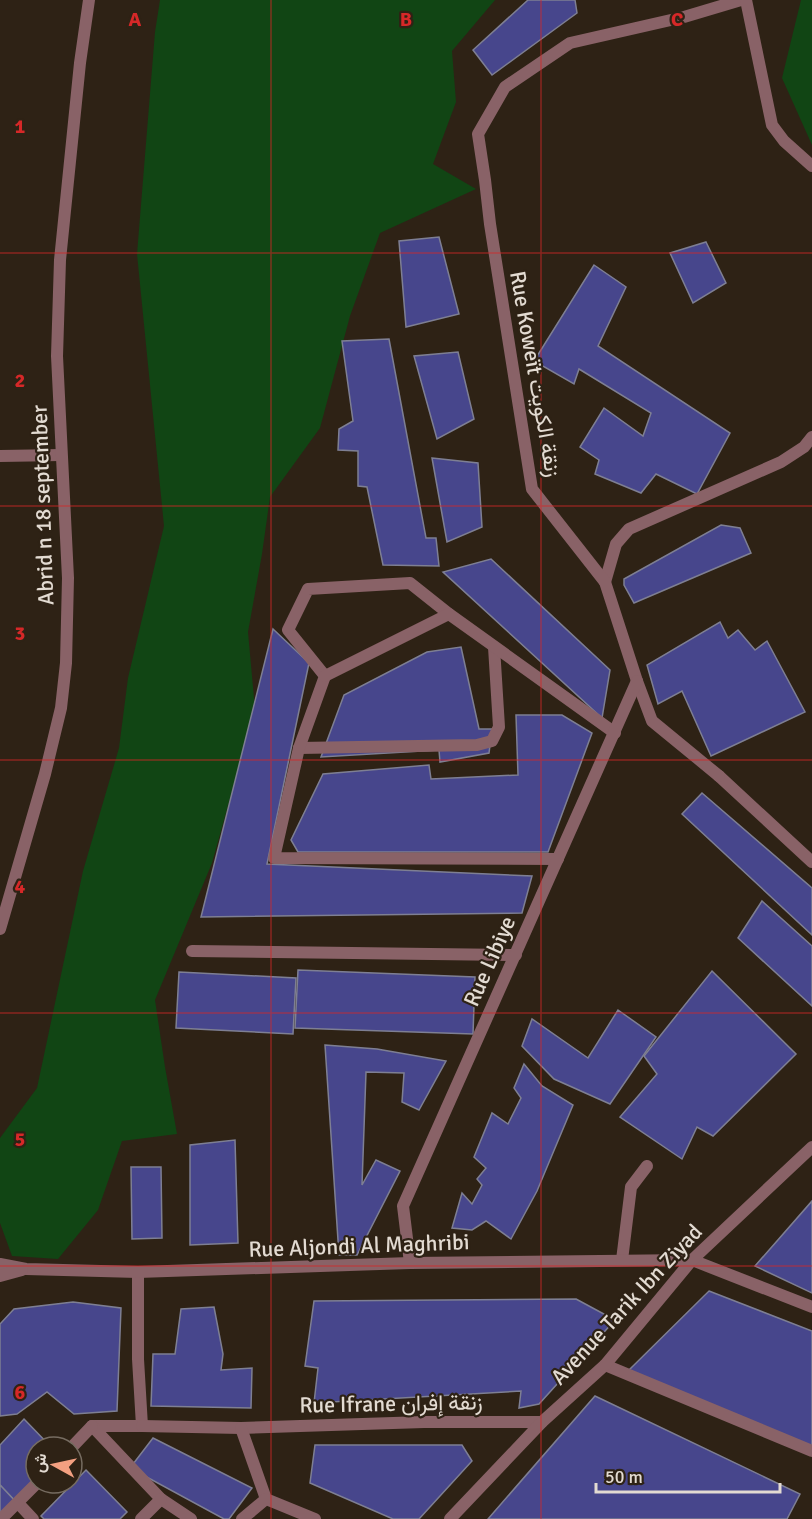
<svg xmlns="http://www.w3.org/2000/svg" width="812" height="1519" font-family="Signika,Vazirmatn,sans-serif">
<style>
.green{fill:#114514}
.building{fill:#47468c;stroke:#7e7f93;stroke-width:1.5}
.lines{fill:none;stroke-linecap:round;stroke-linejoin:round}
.service{stroke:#896267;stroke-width:12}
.pedestrian{stroke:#896267;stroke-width:12}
.minor{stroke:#896267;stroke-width:12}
.tertiary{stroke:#896267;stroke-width:12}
.grid{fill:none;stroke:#d62828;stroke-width:1.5;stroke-opacity:0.55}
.labels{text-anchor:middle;stroke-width:4.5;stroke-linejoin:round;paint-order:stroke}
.street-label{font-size:22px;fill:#e3dbd2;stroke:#2e2215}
.grid-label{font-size:20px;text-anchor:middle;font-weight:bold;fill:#d62828;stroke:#2e2215;stroke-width:4.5;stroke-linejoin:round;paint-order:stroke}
</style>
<rect width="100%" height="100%" fill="#2e2215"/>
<g class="green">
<path d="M 160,0 L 495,0 L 452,51 L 456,102 L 433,164 L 476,189 L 380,233 L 350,316 L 320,428 L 270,497 L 262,554 L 248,632 L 255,709 L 212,863 L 155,1000 L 165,1067 L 177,1134 L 122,1141 L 98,1210 L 58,1259 L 12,1256 L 0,1223 L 0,1138 L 37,1088 L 83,871 L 119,748 L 128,678 L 164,526 L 137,254 L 155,32 Z"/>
<path d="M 801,0 L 812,0 L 812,145 L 782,78 Z"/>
</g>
<g class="building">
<path d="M 528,0 L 575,0 L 577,13 L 492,75 L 473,50 Z"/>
<path d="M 439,237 L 459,314 L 406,327 L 399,241 Z"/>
<path d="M 706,242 L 726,283 L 693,303 L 670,253 Z"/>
<path d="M 594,265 L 626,287 L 598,346 L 730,433 L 697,494 L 656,474 L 641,493 L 595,474 L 599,460 L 580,447 L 604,408 L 643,436 L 651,413 L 579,369 L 574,384 L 534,361 Z"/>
<path d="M 389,339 L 426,538 L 436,538 L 439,566 L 383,565 L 367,487 L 358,486 L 358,451 L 338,450 L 339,429 L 353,421 L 342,341 Z"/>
<path d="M 458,352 L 474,419 L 437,439 L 414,356 Z"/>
<path d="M 432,458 L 478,463 L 482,527 L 447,542 Z"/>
<path d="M 721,525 L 740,528 L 751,553 L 634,603 L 624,585 L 624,579 Z"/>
<path d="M 491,559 L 610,670 L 602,718 L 443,572 Z"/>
<path d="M 720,622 L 728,638 L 738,630 L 755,650 L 767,641 L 805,712 L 711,756 L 682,691 L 658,704 L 647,665 Z"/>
<path d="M 273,629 L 309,663 L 267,864 L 532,876 L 522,913 L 201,917 Z"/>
<path d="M 461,647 L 479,729 L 492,729 L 489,753 L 440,762 L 439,750 L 321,757 L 344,695 L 427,652 Z"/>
<path d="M 516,715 L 562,715 L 592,733 L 548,852 L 298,852 L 291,840 L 323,774 L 429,765 L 431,779 L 518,775 Z"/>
<path d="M 702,793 L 812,888 L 812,935 L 682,814 Z"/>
<path d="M 762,901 L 812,946 L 812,1006 L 738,938 Z"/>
<path d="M 298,970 L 475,977 L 473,1034 L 295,1028 Z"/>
<path d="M 712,971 L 796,1054 L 713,1136 L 697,1127 L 682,1159 L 620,1117 L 657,1074 L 644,1056 Z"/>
<path d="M 179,972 L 296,978 L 293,1034 L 176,1028 Z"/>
<path d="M 618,1010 L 656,1037 L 610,1104 L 554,1079 L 522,1046 L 532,1019 L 588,1058 Z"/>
<path d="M 325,1045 L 377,1049 L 446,1061 L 419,1110 L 402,1102 L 404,1073 L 366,1072 L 362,1185 L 376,1160 L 400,1171 L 357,1255 L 339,1255 Z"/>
<path d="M 524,1064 L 542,1086 L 573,1105 L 537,1191 L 511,1239 L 486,1221 L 472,1230 L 452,1228 L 462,1193 L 472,1204 L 482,1185 L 477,1179 L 486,1168 L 474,1157 L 492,1113 L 508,1124 L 521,1098 L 514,1088 Z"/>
<path d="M 235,1140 L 238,1243 L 190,1245 L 190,1145 Z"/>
<path d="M 131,1167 L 161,1167 L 162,1238 L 132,1239 Z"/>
<path d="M 812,1201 L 812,1293 L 755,1266 Z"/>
<path d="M 709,1291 L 812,1331 L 812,1448 L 627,1372 Z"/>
<path d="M 576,1299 L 615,1320 L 539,1404 L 519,1408 L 521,1391 L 314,1403 L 318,1368 L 305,1366 L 314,1301 Z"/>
<path d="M 73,1302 L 121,1308 L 117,1411 L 74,1414 L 47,1392 L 17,1414 L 0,1416 L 0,1324 L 14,1309 Z"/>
<path d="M 214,1307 L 223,1354 L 221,1370 L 252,1368 L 251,1408 L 151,1406 L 153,1354 L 175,1354 L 181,1309 Z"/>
<path d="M 595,1396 L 800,1494 L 787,1519 L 488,1519 Z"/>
<path d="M 24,1419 L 51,1447 L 36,1447 L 36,1483 L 17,1503 L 0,1485 L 0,1445 Z"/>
<path d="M 153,1438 L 252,1488 L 229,1519 L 224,1519 L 130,1468 Z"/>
<path d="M 315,1445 L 462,1445 L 472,1461 L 419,1519 L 393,1519 L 310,1483 Z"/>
<path d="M 86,1470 L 127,1512 L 120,1519 L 44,1519 L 41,1516 Z"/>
<path d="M 0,1485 L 17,1503 L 0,1517 Z"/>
</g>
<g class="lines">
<g class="service">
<path d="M 299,748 L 477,745 L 492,741 L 499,727 L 494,647"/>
<path d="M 622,1260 L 631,1187 L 647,1166"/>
<path d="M 18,1503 L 33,1519"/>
</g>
<path class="pedestrian" d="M 719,776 L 812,862"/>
<g class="minor">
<path d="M 0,456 L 61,455"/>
<path d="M 605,582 L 616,544 L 629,529 L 781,462 L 804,447 L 812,437"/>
<path d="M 449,614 L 410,583 L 308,589 L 288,630 L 325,676 L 299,748 L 274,858 L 558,859"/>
<path d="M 325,676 L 449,614 L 615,733"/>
<path d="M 719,776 L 652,721 L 637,681 L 605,582 L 532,489 L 490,224 L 485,180 L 478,134 L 505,87 L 570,43 L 684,17 L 741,0"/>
<path d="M 192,951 L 516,955"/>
<path d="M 692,1260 L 812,1307"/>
<path d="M 410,1263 L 403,1206 L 637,681"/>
<path d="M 605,1365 L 812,1451"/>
<path d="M 92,1426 L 142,1426 L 138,1359 L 138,1272"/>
<path d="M 92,1426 L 161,1499 L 191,1519"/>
<path d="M 142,1426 L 241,1428 L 424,1422 L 542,1422"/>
<path d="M 241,1428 L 266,1499 L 315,1519"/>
<path d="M 72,1447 L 92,1426"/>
<path d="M 1,1519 L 37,1483"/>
<path d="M 141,1519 L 161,1499"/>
<path d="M 242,1519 L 266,1499"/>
</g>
<g class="tertiary">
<path d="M 746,0 L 772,125 L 784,141 L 812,166"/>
<path d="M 0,929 L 45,774 L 61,708 L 66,663 L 68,578 L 57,356 L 60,260 L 80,63 L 89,0"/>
<path d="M 0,1264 L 26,1269 L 138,1272 L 410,1263 L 692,1260"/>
<path d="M 0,1276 L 22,1270"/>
<path d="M 450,1519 L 542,1422 L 605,1365 L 692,1260 L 812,1147"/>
</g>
</g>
<path class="grid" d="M 271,0 L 271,1519M 541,0 L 541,1519M 0,253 L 812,253M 0,506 L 812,506M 0,760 L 812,760M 0,1013 L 812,1013M 0,1266 L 812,1266"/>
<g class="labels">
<g class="street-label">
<text transform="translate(536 374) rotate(80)" y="8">Rue Koweït زنقة الكويت</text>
<text transform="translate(42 505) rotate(-92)" y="8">Abrid n 18 september</text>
<text transform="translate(489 961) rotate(-66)" y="8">Rue Libiye</text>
<text transform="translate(359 1245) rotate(-2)" y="8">Rue Aljondi Al Maghribi</text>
<text transform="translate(626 1304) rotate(-47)" y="8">Avenue Tarik Ibn Ziyad</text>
<text transform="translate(391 1403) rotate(-1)" y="8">Rue Ifrane زنقة إفران</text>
</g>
</g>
<g class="grid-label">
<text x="135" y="26">A</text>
<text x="406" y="26">B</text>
<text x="677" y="26">C</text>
<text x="20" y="133">1</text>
<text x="20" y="387">2</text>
<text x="20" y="640">3</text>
<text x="20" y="893">4</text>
<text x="20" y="1146">5</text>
<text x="20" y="1399">6</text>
</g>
<g transform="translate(54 1465) rotate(278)"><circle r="28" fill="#2e2215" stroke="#766c61" stroke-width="1.5"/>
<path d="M0-4.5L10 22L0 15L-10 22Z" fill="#f3a081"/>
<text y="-9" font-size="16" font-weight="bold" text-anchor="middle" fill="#e3dbd2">ش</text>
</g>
<path d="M596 1483v9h184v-9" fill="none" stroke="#e3dbd2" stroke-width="3"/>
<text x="605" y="1483" font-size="18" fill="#e3dbd2" stroke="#2e2215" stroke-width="4.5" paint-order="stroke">50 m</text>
</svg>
